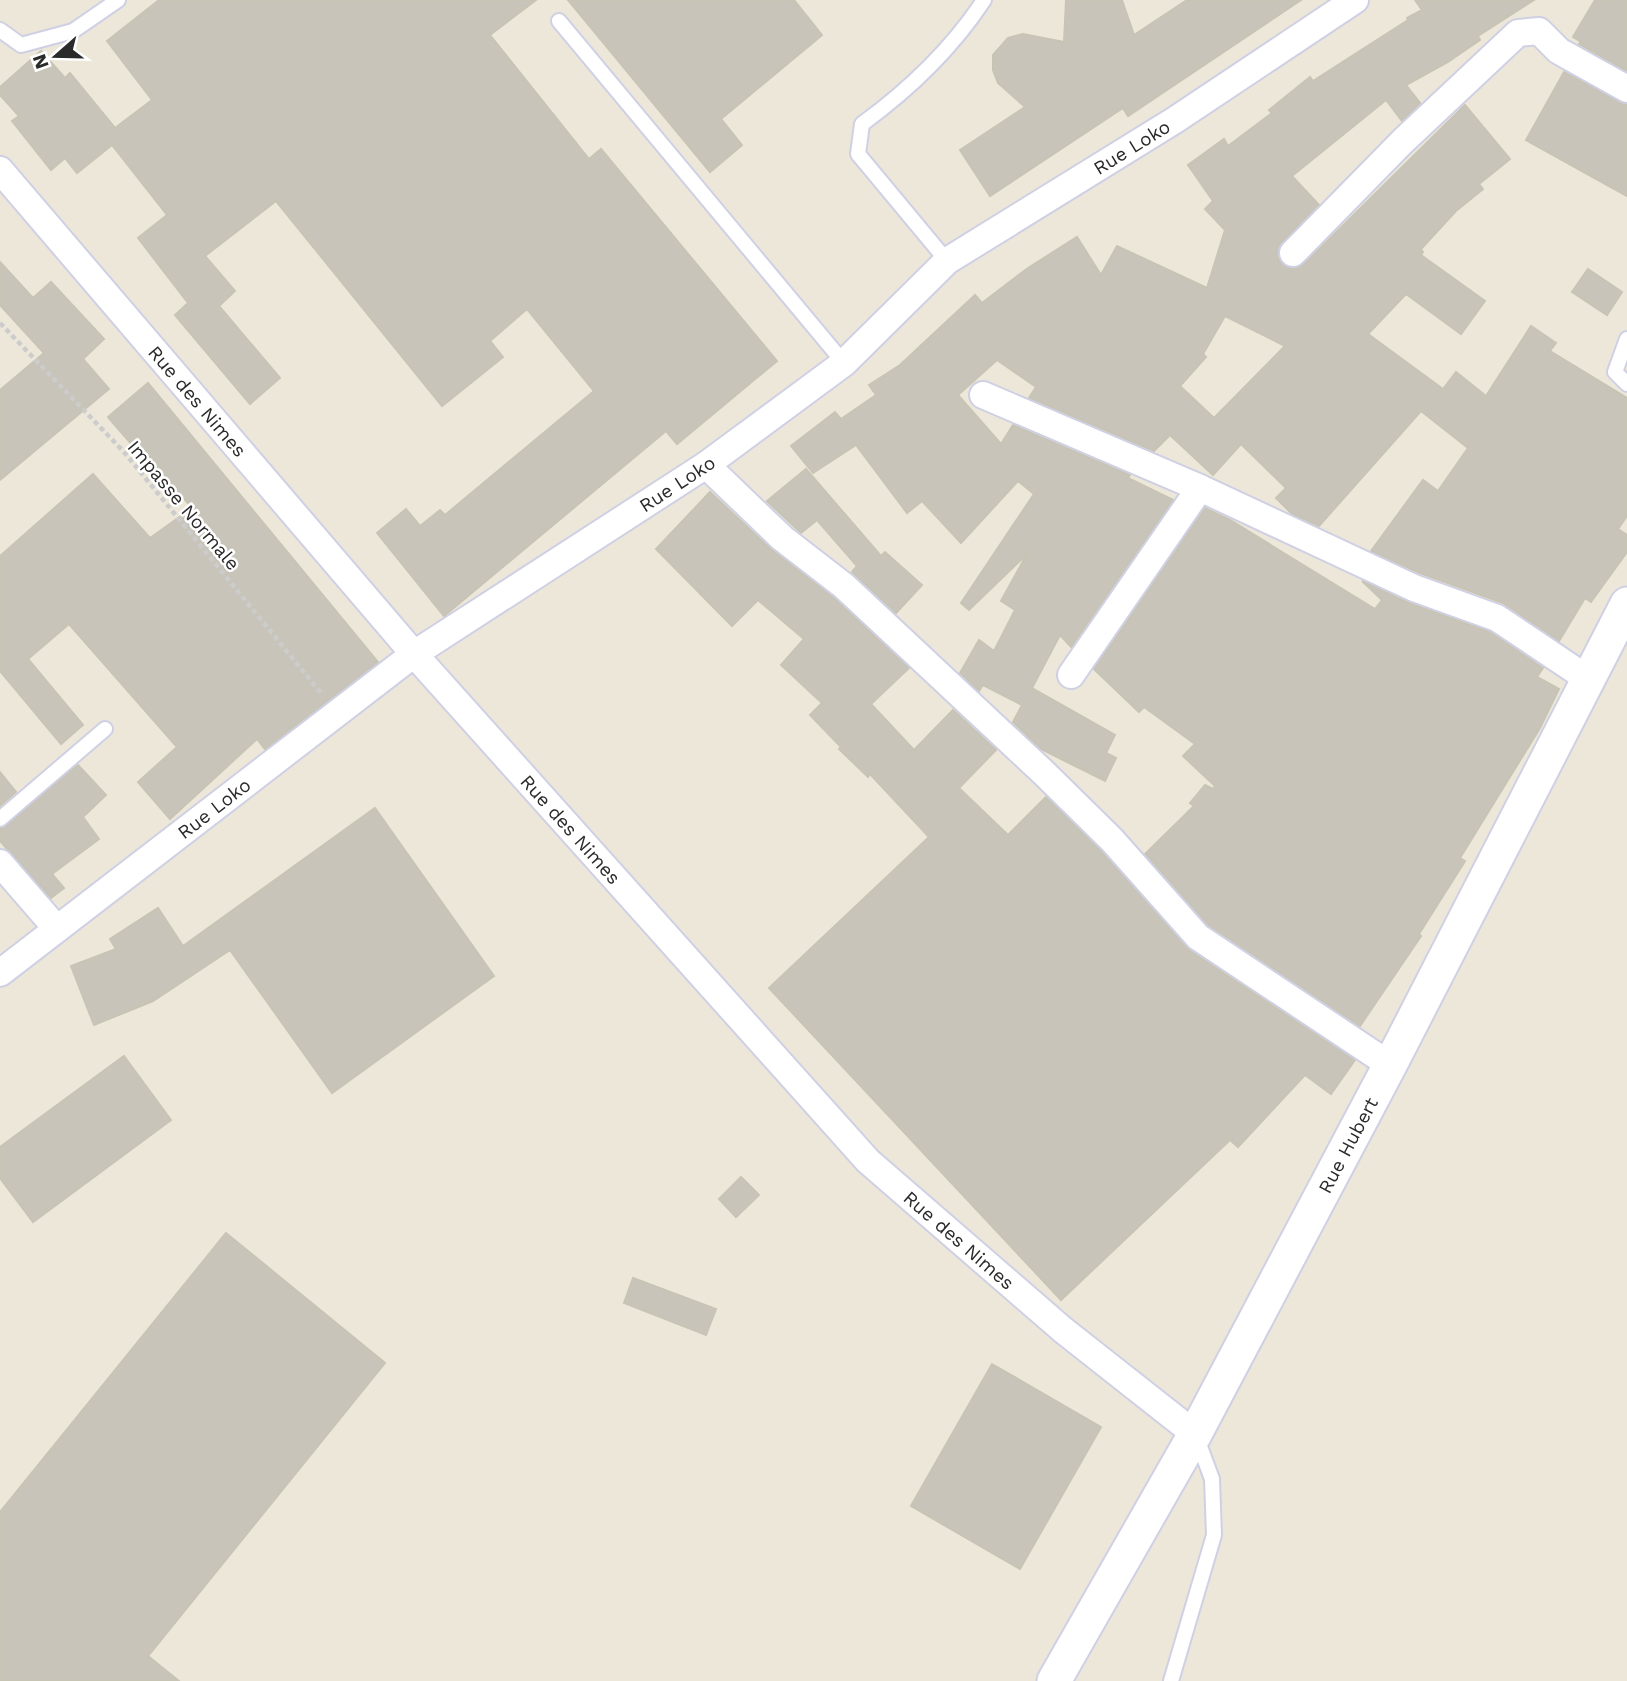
<svg xmlns="http://www.w3.org/2000/svg" width="1627" height="1681" font-family="'Work Sans',sans-serif">
<style>
.building{fill:#c8c4ba;stroke:#c8c4b4;stroke-width:2;fill-rule:evenodd}
.lines{fill:none;stroke-linecap:round;stroke-linejoin:round}
.service-casing{stroke:#cfd0e4;stroke-width:18}
.minor-casing{stroke:#cfd0e4;stroke-width:30}
.tertiary-casing{stroke:#cfd0e4;stroke-width:37}
.path{stroke:#ccc;stroke-width:4.5;stroke-dasharray:5 3.5;stroke-linecap:butt}
.service{stroke:#fff;stroke-width:14}
.minor{stroke:#fff;stroke-width:26}
.tertiary{stroke:#fff;stroke-width:33}
.labels{text-anchor:middle;stroke-width:5;stroke-linejoin:round;paint-order:stroke}
.street-label{font-size:19px;fill:#2a2a2a;stroke:#fff}
</style>
<rect width="100%" height="100%" fill="#ede7da"/>
<g class="building">
<path d="M 159,0 L 536,0 L 490,35 L 589,159 L 601,149 L 777,361 L 677,444 L 666,431 L 444,616 L 377,533 L 406,509 L 420,526 L 440,510 L 445,515 L 594,391 L 527,309 L 490,341 L 503,357 L 442,406 L 276,201 L 205,256 L 235,291 L 219,306 L 280,378 L 250,404 L 175,315 L 188,303 L 138,238 L 167,215 L 112,145 L 77,173 L 65,158 L 51,170 L 12,121 L 19,116 L 0,95 L 0,87 L 41,51 L 65,78 L 70,73 L 115,128 L 152,100 L 107,41 Z"/>
<path d="M 568,0 L 794,0 L 822,35 L 721,119 L 742,145 L 710,172 Z"/>
<path d="M 1066,0 L 1122,0 L 1134,35 L 1187,0 L 1301,0 L 1128,116 L 1123,108 L 990,196 L 960,150 L 1025,107 L 998,83 L 993,70 L 993,55 L 1008,38 L 1023,34 L 1064,42 Z"/>
<path d="M 1415,0 L 1534,0 L 1478,36 L 1480,40 L 1448,62 L 1406,85 L 1420,103 L 1402,121 L 1386,100 L 1292,176 L 1319,205 L 1281,243 L 1278,258 L 1290,268 L 1304,264 L 1465,105 L 1510,159 L 1479,184 L 1483,189 L 1456,211 L 1421,249 L 1423,252 L 1421,255 L 1485,301 L 1461,334 L 1406,294 L 1368,334 L 1443,389 L 1456,372 L 1486,396 L 1531,326 L 1556,343 L 1550,351 L 1627,398 L 1627,516 L 1618,529 L 1627,535 L 1627,552 L 1591,602 L 1585,598 L 1559,641 L 1503,603 L 1420,573 L 1371,551 L 1423,480 L 1438,491 L 1468,448 L 1421,411 L 1319,526 L 1292,514 L 1276,498 L 1286,488 L 1241,444 L 1213,475 L 1170,435 L 1154,451 L 1029,398 L 1036,387 L 997,360 L 958,395 L 1001,444 L 1013,425 L 1130,475 L 1128,478 L 1173,500 L 1071,647 L 1060,635 L 1032,688 L 1115,735 L 1106,753 L 1116,758 L 1105,781 L 1041,749 L 1013,722 L 1022,705 L 983,685 L 979,691 L 960,673 L 979,640 L 994,651 L 1015,610 L 1001,601 L 1027,554 L 969,610 L 961,603 L 1034,494 L 1018,481 L 961,543 L 922,501 L 907,513 L 856,445 L 813,473 L 791,446 L 835,412 L 841,419 L 876,395 L 869,385 L 900,365 L 975,295 L 982,303 L 1028,268 L 1077,237 L 1101,275 L 1117,246 L 1207,288 L 1225,230 L 1205,209 L 1213,201 L 1188,165 L 1224,139 L 1228,146 L 1272,113 L 1269,110 L 1310,77 L 1313,81 L 1408,20 L 1407,18 L 1422,10 ZM 1225,316 L 1285,346 L 1214,418 L 1180,386 L 1206,357 L 1203,354 Z"/>
<path d="M 1595,0 L 1627,0 L 1627,71 L 1579,44 L 1581,42 L 1573,37 Z"/>
<path d="M 1564,72 L 1627,105 L 1627,196 L 1526,140 Z"/>
<path d="M 0,262 L 33,298 L 51,282 L 104,339 L 83,359 L 109,389 L 0,480 L 0,390 L 44,353 L 0,305 Z"/>
<path d="M 1588,269 L 1622,292 L 1607,315 L 1572,292 Z"/>
<path d="M 148,383 L 378,662 L 265,749 L 257,739 L 170,819 L 138,782 L 177,747 L 69,624 L 28,659 L 83,725 L 61,744 L 0,671 L 0,556 L 93,474 L 150,538 L 192,508 L 149,457 L 145,460 L 108,417 Z"/>
<path d="M 806,469 L 881,556 L 885,552 L 922,585 L 896,613 L 852,572 L 857,566 L 817,520 L 801,533 L 767,501 Z"/>
<path d="M 710,492 L 772,550 L 834,598 L 909,668 L 871,704 L 914,750 L 953,710 L 996,750 L 959,788 L 1008,835 L 1046,797 L 1101,851 L 1189,950 L 1355,1060 L 1331,1094 L 1305,1075 L 1238,1147 L 1230,1140 L 1061,1300 L 769,988 L 929,837 L 870,774 L 868,777 L 839,749 L 841,747 L 810,715 L 822,703 L 781,665 L 804,639 L 758,600 L 732,626 L 656,549 Z"/>
<path d="M 1205,508 L 1230,520 L 1375,609 L 1382,600 L 1362,581 L 1409,603 L 1490,632 L 1543,668 L 1537,677 L 1559,689 L 1540,728 L 1460,858 L 1465,861 L 1419,934 L 1421,936 L 1360,1026 L 1208,925 L 1145,854 L 1194,806 L 1190,803 L 1205,785 L 1213,789 L 1215,786 L 1183,756 L 1195,744 L 1144,707 L 1139,712 L 1094,669 Z"/>
<path d="M 78,765 L 106,795 L 83,817 L 99,839 L 52,874 L 64,888 L 51,898 L 0,841 L 0,828 Z"/>
<path d="M 0,772 L 16,792 L 0,806 Z"/>
<path d="M 375,808 L 494,976 L 332,1093 L 230,950 L 153,1001 L 94,1025 L 71,966 L 116,949 L 110,939 L 158,908 L 183,946 Z"/>
<path d="M 124,1056 L 171,1120 L 33,1222 L 0,1178 L 0,1147 Z"/>
<path d="M 741,1177 L 759,1195 L 736,1217 L 719,1199 Z"/>
<path d="M 226,1233 L 385,1363 L 148,1656 L 179,1681 L 0,1681 L 0,1512 Z"/>
<path d="M 633,1278 L 716,1309 L 706,1335 L 624,1303 Z"/>
<path d="M 992,1364 L 1101,1427 L 1020,1569 L 911,1506 Z"/>
</g>
<g class="lines">
<g class="service-casing">
<g id="service">
<path d="M 559,21 L 844,363"/>
<path d="M 0,30 L 21,45 L 73,31 L 118,0"/>
<path d="M 947,261 L 858,154 L 862,124 C 910,89 951,50 984,0"/>
<path d="M 1627,339 L 1615,372 L 1627,384"/>
<path d="M 0,819 L 105,729"/>
<path d="M 1171,1681 L 1214,1535 L 1212,1479 L 1196,1436"/>
</g>
</g>
<g class="minor-casing">
<g id="minor">
<path id="s1" d="M 0,170 L 414,654 L 868,1161 L 1063,1330 L 1195,1434"/>
<path d="M 1293,253 L 1403,141 L 1518,33 L 1539,31 L 1559,51 L 1627,89"/>
<path d="M 983,395 L 1200,488 L 1414,588 L 1497,618 L 1588,679"/>
<path d="M 706,465 L 782,538 L 844,586 L 1045,774 L 1112,840 L 1198,937 L 1390,1065"/>
<path d="M 1071,675 L 1200,488"/>
<path d="M 0,863 L 57,929"/>
<path id="s2" d="M 0,973 L 414,654 L 706,465 L 844,363 L 947,261 L 1175,120 L 1355,0"/>
</g>
</g>
<g class="tertiary-casing">
<g id="tertiary">
<path id="s3" d="M 1054,1681 L 1195,1434 L 1390,1065 L 1627,604"/>
</g>
</g>
<path class="path" d="M 0,323 L 124,452 L 321,693"/>
<use href="#service" class="service"/>
<use href="#minor" class="minor"/>
<use href="#tertiary" class="tertiary"/>
</g>
<g class="labels">
<g class="street-label">
<text dy="7" stroke="none"><textPath href="#s2" startOffset="1404">Rue Loko</textPath></text>
<text dy="7" stroke="none"><textPath href="#s1" startOffset="304">Rue des Nimes</textPath></text>
<text dy="7" stroke="none"><textPath href="#s2" startOffset="836">Rue Loko</textPath></text>
<text transform="translate(184 505) rotate(50)" y="7">Impasse Normale</text>
<text dy="7" stroke="none"><textPath href="#s2" startOffset="270">Rue Loko</textPath></text>
<text dy="7" stroke="none"><textPath href="#s1" startOffset="872">Rue des Nimes</textPath></text>
<text dy="7" stroke="none"><textPath href="#s3" startOffset="611">Rue Hubert</textPath></text>
<text dy="7" stroke="none"><textPath href="#s1" startOffset="1438">Rue des Nimes</textPath></text>
</g>
</g>
<g transform="translate(56 56) rotate(250)" stroke="#ffffff" stroke-width="5" paint-order="stroke">
<path d="M0-5L12 26L0 18L-12 26Z" fill="#2a2a2a"/>
<text y="-10" font-size="19" font-weight="bold" text-anchor="middle" fill="#2a2a2a">N</text>
</g>
</svg>
